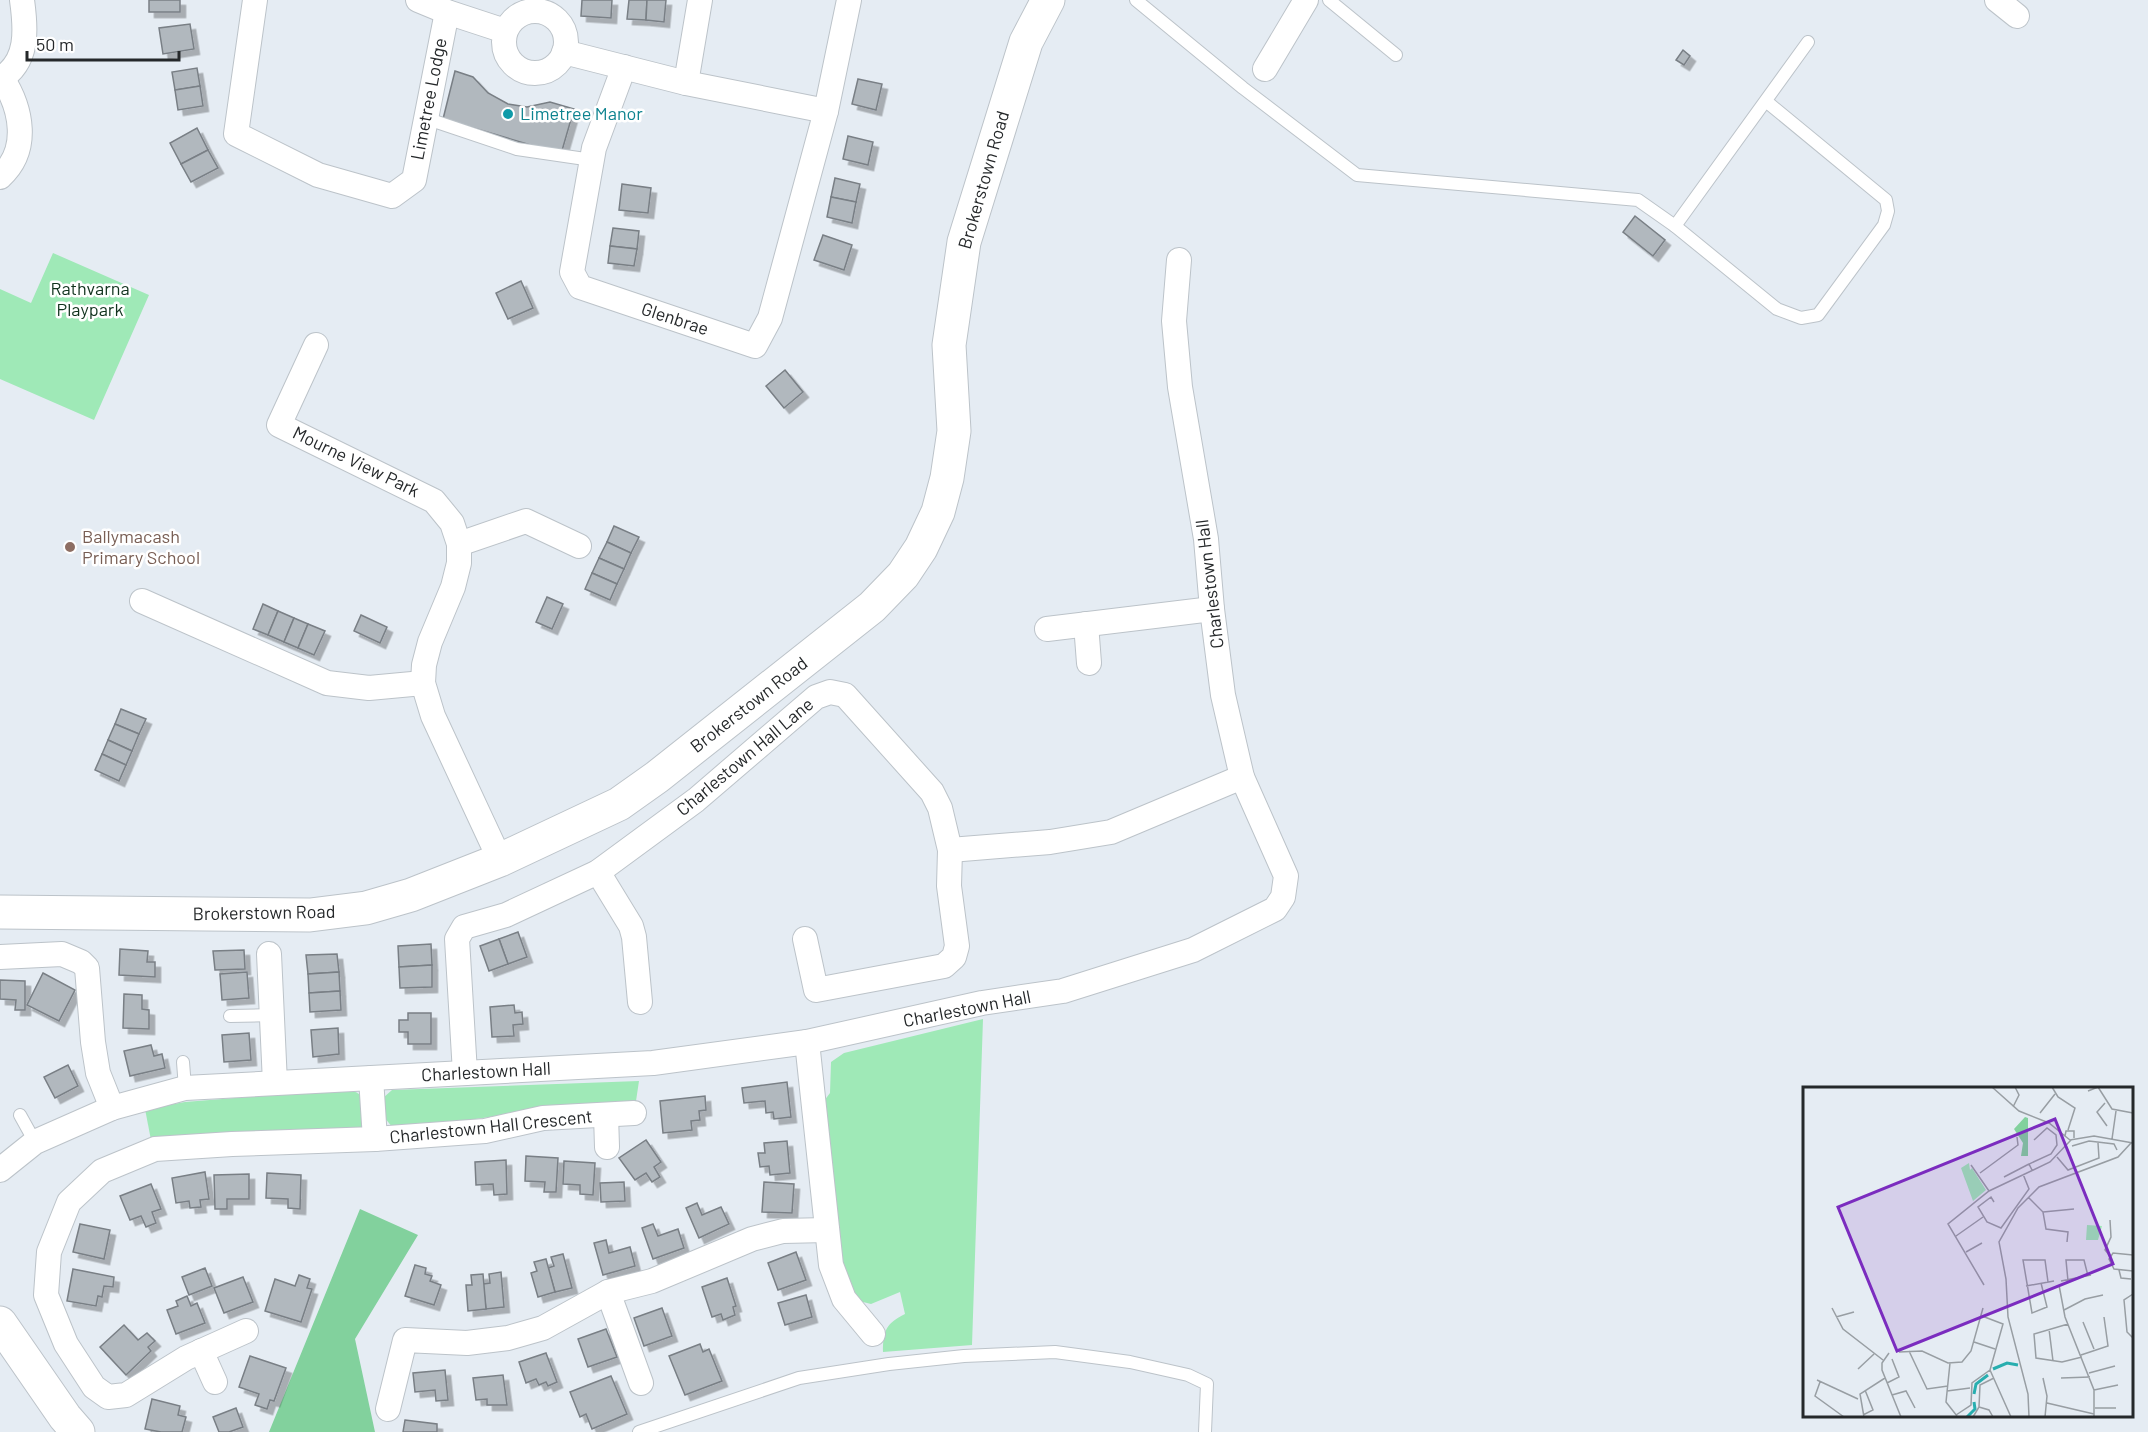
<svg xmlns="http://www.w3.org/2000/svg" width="2148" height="1432" font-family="Barlow,sans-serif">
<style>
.green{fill:#9fe9b7}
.forest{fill:#82d19d}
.building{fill:#b1b8be;stroke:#797f85;stroke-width:1.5;filter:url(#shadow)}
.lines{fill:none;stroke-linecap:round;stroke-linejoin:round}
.lane-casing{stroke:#bcc3c9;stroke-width:14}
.street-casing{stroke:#bcc3c9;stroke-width:26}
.secondary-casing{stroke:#bcc3c9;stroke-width:35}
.primary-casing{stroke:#bcc3c9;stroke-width:35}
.lane{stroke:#fff;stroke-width:12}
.street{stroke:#fff;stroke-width:24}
.secondary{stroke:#fff;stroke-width:33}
.primary{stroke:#fff;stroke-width:33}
.culture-dot{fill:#0f9aa8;stroke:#fff;stroke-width:2}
.education-dot{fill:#8d6e63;stroke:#fff;stroke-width:2}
.labels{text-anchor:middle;stroke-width:5;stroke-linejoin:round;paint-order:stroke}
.street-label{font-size:18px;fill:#25282a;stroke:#fff}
.culture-label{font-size:18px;fill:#0d838f;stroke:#fff;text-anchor:start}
.park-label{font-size:18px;fill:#11331e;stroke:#fff}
.education-label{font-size:18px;fill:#785e54;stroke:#fff;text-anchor:start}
.inset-river{fill:none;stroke:#28aeaf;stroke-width:3}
.inset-road{fill:none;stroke:#989ea3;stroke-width:1.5}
.view{fill:#7b2cbf;fill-opacity:0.15;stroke:#7b2cbf;stroke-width:3}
.inset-edge{fill:none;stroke:#25282a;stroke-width:3}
</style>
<defs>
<filter id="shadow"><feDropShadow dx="5.5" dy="5.5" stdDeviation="0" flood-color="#0004"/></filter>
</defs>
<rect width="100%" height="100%" fill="#e5ecf3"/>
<g class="green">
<path d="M 53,253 L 149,295 L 94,420 L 0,379 L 0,289 L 31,303 Z"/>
<path d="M 983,1019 L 972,1345 L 883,1352 C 883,1330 886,1324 905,1314 L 900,1292 L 871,1304 L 863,1302 L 855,1295 L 843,1264 L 824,1101 L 830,1093 L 831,1062 L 844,1053 Z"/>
<path d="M 639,1081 L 636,1101 L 576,1105 L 410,1128 L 393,1128 L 384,1117 L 383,1098 L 392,1090 Z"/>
<path d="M 347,1089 C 369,1094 370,1109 362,1129 L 151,1140 L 145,1109 L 185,1102 Z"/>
</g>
<path class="forest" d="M 360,1209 L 418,1235 L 355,1339 L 375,1432 L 269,1432 Z"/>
<g class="building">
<rect x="149" y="0" width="31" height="12"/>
<path d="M 582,0 L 612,0 L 611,18 L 581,16 Z"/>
<path d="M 629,0 L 647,0 L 646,20 L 627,19 Z"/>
<path d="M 647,0 L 666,0 L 664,22 L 646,20 Z"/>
<path d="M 190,24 L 194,49 L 163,54 L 159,28 Z"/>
<path d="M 1683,50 L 1690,56 L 1684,65 L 1676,60 Z"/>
<path d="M 197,68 L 200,86 L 175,90 L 172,72 Z"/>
<path d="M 455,71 L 473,77 L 488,93 L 508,104 L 527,107 L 550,102 L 574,109 L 561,154 L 443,119 Z"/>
<path d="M 858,79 L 882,84 L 876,110 L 852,104 Z"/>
<path d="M 200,86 L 203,106 L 178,110 L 175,90 Z"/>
<path d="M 197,128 L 208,150 L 181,164 L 170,143 Z"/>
<path d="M 848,136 L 873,142 L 868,165 L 843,159 Z"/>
<path d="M 208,150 L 218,168 L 191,182 L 181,164 Z"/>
<path d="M 835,178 L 860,184 L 856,202 L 831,197 Z"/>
<path d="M 622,184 L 651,188 L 648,213 L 619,210 Z"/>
<path d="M 831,197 L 856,202 L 852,223 L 827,217 Z"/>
<path d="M 1635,216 L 1665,240 L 1653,256 L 1623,232 Z"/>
<path d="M 613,228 L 639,231 L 637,249 L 610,246 Z"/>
<path d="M 823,235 L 852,245 L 844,270 L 814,260 Z"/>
<path d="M 610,246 L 637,249 L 634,266 L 608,263 Z"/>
<path d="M 521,281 L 533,308 L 508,319 L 496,293 Z"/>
<path d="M 785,370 L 803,392 L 784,408 L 766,386 Z"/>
<path d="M 614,526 L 639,537 L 631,553 L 607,542 Z"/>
<path d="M 607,542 L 631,553 L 624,569 L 599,558 Z"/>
<path d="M 599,558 L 624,569 L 617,584 L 592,573 Z"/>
<path d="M 592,573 L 617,584 L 610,600 L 585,589 Z"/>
<path d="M 547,597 L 563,604 L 552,629 L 536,622 Z"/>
<path d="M 263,604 L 278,611 L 268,635 L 253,629 Z"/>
<path d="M 278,611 L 294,618 L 284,642 L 268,635 Z"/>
<path d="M 361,615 L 387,627 L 380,643 L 354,631 Z"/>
<path d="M 294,618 L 308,624 L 298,648 L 284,642 Z"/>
<path d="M 308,624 L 325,631 L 314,655 L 298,648 Z"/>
<path d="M 121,709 L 146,719 L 139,734 L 115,724 Z"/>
<path d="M 115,724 L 139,734 L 132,751 L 108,740 Z"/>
<path d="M 108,740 L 132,751 L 126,765 L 102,754 Z"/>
<path d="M 102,754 L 126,765 L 119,781 L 95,770 Z"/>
<path d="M 518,932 L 527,957 L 508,964 L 499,939 Z"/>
<path d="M 499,939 L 508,964 L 489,971 L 480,946 Z"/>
<path d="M 431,944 L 432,965 L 399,967 L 398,946 Z"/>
<path d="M 120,949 L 148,951 L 147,962 L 155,962 L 155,977 L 119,975 Z"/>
<path d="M 244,950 L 245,969 L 215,970 L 213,951 Z"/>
<path d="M 337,954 L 339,972 L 308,974 L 306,955 Z"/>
<path d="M 432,965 L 432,987 L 400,988 L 399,967 Z"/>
<path d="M 247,972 L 249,998 L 222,1000 L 220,974 Z"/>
<path d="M 339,972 L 340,991 L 309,993 L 308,974 Z"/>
<path d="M 43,973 L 75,990 L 59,1021 L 27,1005 Z"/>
<path d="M 0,980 L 25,981 L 25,1010 L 15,1010 L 16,1000 L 0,999 Z"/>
<path d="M 340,991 L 341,1010 L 310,1012 L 309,993 Z"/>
<path d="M 124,994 L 142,995 L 142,1009 L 149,1010 L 149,1029 L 123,1028 Z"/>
<path d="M 514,1005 L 515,1013 L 522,1012 L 523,1024 L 513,1025 L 514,1036 L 492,1037 L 490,1007 Z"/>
<path d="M 408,1013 L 431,1013 L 431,1044 L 408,1044 L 408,1032 L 399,1032 L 399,1020 L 408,1020 Z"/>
<path d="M 338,1028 L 339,1054 L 313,1057 L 311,1030 Z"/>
<path d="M 249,1033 L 251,1060 L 224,1062 L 222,1035 Z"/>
<path d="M 151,1045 L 154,1056 L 162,1054 L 165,1068 L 130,1076 L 124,1051 Z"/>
<path d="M 68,1065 L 78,1086 L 55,1098 L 44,1077 Z"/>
<path d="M 787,1082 L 791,1117 L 774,1119 L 773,1112 L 766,1113 L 765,1101 L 744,1103 L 742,1088 Z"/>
<path d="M 705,1096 L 706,1110 L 699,1111 L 700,1120 L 691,1121 L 692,1130 L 663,1133 L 660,1101 Z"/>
<path d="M 646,1140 L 661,1162 L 654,1167 L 660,1177 L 652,1182 L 646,1173 L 635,1180 L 619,1158 Z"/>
<path d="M 787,1141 L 790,1173 L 770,1175 L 769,1166 L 760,1167 L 758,1153 L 765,1153 L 764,1143 Z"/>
<path d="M 526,1156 L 558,1158 L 556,1192 L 544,1192 L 545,1182 L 525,1181 Z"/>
<path d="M 506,1160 L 507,1194 L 494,1195 L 493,1184 L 476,1185 L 475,1162 Z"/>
<path d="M 564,1161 L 595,1163 L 593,1195 L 580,1194 L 580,1185 L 563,1184 Z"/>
<path d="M 205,1172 L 209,1199 L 200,1200 L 201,1207 L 190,1208 L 189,1201 L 176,1203 L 172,1178 Z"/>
<path d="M 267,1173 L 301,1175 L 300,1209 L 288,1208 L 288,1199 L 266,1198 Z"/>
<path d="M 249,1174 L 249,1199 L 227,1199 L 227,1209 L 215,1209 L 214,1175 Z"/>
<path d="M 624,1182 L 625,1201 L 601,1202 L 600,1183 Z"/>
<path d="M 764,1182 L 794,1184 L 792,1213 L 762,1212 Z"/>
<path d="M 151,1184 L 161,1209 L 152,1212 L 156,1223 L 146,1227 L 141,1216 L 130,1220 L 120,1196 Z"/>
<path d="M 697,1203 L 702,1215 L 721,1207 L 729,1224 L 699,1238 L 686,1208 Z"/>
<path d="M 80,1224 L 110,1230 L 104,1259 L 73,1252 Z"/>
<path d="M 653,1224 L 658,1236 L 678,1229 L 684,1248 L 653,1259 L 642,1228 Z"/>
<path d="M 606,1240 L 609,1253 L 630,1247 L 635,1266 L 603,1275 L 594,1243 Z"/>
<path d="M 796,1252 L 806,1280 L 778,1290 L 768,1263 Z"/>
<path d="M 563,1254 L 572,1288 L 555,1292 L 548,1268 L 554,1266 L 551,1257 Z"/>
<path d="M 546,1259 L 555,1292 L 538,1297 L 531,1273 L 537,1271 L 534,1262 Z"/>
<path d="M 415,1265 L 426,1268 L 425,1274 L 432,1276 L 430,1281 L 441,1285 L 434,1305 L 405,1296 Z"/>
<path d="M 205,1268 L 212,1286 L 189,1295 L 182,1277 Z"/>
<path d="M 73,1269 L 114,1277 L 113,1287 L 104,1286 L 102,1297 L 98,1296 L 96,1306 L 67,1301 Z"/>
<path d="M 501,1272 L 504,1307 L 486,1309 L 483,1284 L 490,1283 L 489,1274 Z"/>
<path d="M 483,1274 L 486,1309 L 468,1311 L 466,1285 L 472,1285 L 471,1275 Z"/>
<path d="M 299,1275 L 310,1279 L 307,1288 L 312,1289 L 301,1322 L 265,1311 L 275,1279 L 295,1286 Z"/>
<path d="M 243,1277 L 253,1302 L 224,1313 L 214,1288 Z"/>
<path d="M 727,1278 L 736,1306 L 733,1307 L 735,1315 L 723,1320 L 721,1314 L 712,1317 L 702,1287 Z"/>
<path d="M 806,1295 L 812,1317 L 785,1325 L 778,1303 Z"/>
<path d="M 187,1296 L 191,1306 L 197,1303 L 205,1323 L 176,1334 L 167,1310 L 178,1306 L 176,1301 Z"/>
<path d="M 662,1308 L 672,1336 L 644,1346 L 634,1318 Z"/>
<path d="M 124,1325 L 138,1340 L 147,1333 L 155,1341 L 148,1347 L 151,1351 L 126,1375 L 100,1347 Z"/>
<path d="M 606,1329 L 617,1357 L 588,1367 L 578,1339 Z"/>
<path d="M 700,1344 L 703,1352 L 709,1349 L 722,1381 L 685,1395 L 669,1356 Z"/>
<path d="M 546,1353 L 557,1382 L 548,1386 L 546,1382 L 539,1385 L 536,1379 L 526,1383 L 519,1362 Z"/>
<path d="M 250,1356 L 286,1368 L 274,1401 L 270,1400 L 267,1409 L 255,1405 L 259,1394 L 239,1387 Z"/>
<path d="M 445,1370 L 448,1400 L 436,1401 L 435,1390 L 415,1392 L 413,1373 Z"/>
<path d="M 503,1375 L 507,1405 L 487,1405 L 487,1399 L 476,1400 L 473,1378 Z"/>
<path d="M 611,1376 L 627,1414 L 592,1429 L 586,1414 L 580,1417 L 570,1392 Z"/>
<path d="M 152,1399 L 180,1406 L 178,1415 L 186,1417 L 182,1432 L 161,1432 L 145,1429 Z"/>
<path d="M 236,1408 L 243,1427 L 229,1432 L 219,1432 L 213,1417 Z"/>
<path d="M 405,1420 L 437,1424 L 437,1432 L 403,1432 Z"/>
</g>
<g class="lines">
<g class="lane-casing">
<g id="lane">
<path d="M 1136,0 L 1243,88 L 1357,175 L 1638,200 L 1675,226 L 1808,42"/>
<path d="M 1329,0 L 1396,55"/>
<path d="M 425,118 L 517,149 L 592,160"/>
<path d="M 1675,226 L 1777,309 L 1801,318 L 1818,315 L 1884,225 L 1888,211 L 1886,200 L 1767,102"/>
<path d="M 230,1016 L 272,1015"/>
<path d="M 183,1062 L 185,1088"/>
<path d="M 20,1115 L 35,1142"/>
<path d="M 639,1432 L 799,1378 L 889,1364 L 964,1356 L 1055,1352 L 1130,1362 L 1188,1375 L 1207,1384 L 1205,1432"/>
</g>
</g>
<g class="street-casing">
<g id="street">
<path d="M 255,0 L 236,134 L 318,175 L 392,196 L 414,180 L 447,12"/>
<path d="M 418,0 L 447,12 L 505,31"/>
<path d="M 1997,0 L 2017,16"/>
<circle cx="535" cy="42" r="31"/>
<path d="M 564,52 L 686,83 L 826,111"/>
<path d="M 624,67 L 594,148 L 572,272 L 580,287 L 755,346 L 770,318 L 826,111 L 849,0"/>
<path d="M 1265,69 L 1306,0"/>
<path d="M 0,79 C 29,62 26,29 22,0"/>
<path d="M 686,83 L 700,0"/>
<path d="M 0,177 C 30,150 22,109 2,78"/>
<path d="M 316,345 L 279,425 L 434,501 L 452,523 L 459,544 L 459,563 L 453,587 L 430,642 L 424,665 L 423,683 L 433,716 L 500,860"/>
<path d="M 459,544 L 526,521 L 579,546"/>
<path d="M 142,601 L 327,683 L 369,688 L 423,683"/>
<path d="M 1086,624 L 1089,663"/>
<path d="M 1047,629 L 1212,609"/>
<path d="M 950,850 L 1050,842 L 1111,832 L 1242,777"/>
<path d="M 598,872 L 631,926 L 634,937 L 640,1002"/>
<path d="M 269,954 L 275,1083"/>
<path d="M 0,957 L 62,954 L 81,962 L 87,968 L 93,1042 L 98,1073 L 112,1108"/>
<path d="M 807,1042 L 831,1265 L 844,1299 L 873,1334"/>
<path d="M 465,1073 L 457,939 L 464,927 L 506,915 L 598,872 L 696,800 L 816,697 L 830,692 L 845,695 L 932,792 L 940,808 L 950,850 L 949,886 L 957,946 L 954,957 L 944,966 L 816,990 L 805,939"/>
<path d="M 606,1115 L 607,1147"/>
<path d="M 375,1139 L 485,1131 L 543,1118 L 634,1113"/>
<path d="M 0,1170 L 35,1142 L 112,1108 L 185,1088 L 653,1063 L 807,1042 L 982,1003 L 1063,991 L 1193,950 L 1275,909 L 1283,897 L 1286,876 L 1242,777 L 1223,695 L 1212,609 L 1206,539 L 1180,387 L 1174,321 L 1179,260"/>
<path d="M 608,1292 L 641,1383"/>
<path d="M 246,1331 L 186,1358 L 126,1395 L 108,1397 L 94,1387 L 66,1344 L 46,1295 L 49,1252 L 69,1202 L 102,1171 L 155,1149 L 232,1144 L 375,1139 L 371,1078"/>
<path d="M 201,1351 L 215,1382"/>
<path d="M 388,1409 L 405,1340 L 467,1343 L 508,1338 L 543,1328 L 608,1292 L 652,1281 L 752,1239 L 783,1231 L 827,1230"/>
</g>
</g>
<g class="secondary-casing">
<path id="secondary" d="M 0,912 L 310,915 L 366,908 L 411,895 L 500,860 L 619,804 L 657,777 L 872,607 L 903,575 L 921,548 L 938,512 L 947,478 L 954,431 L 949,345 L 964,242 L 1026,42 L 1048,0"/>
</g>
<g class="primary-casing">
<path id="primary" d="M 0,1323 L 65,1417 L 78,1432"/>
</g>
<use href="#lane" class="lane"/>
<use href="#street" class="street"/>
<use href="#secondary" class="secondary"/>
<use href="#primary" class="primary"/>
</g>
<circle class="culture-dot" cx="508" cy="114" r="6"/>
<circle class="education-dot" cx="70" cy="547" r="6"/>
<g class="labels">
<g class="street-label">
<text transform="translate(429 99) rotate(-79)" y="6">Limetree Lodge</text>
<text transform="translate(984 180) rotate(-74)" y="6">Brokerstown Road</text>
<text transform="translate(675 319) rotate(18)" y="6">Glenbrae</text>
<text transform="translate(356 462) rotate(26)" y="6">Mourne View Park</text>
<text transform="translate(1210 584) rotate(-97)" y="6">Charlestown Hall</text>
<text transform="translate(749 705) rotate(-38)" y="6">Brokerstown Road</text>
<text transform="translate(745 757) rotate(-40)" y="6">Charlestown Hall Lane</text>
<text transform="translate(264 913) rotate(-1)" y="6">Brokerstown Road</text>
<text transform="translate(967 1009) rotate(-11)" y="6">Charlestown Hall</text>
<text transform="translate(486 1072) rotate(-3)" y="6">Charlestown Hall</text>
<text transform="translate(491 1127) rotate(-6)" y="6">Charlestown Hall Crescent</text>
</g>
<g class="culture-label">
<text x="520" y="120">Limetree Manor</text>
</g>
<g class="park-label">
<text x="90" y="295">Rathvarna<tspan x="90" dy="21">Playpark</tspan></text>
</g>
<g class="education-label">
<text x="82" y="543">Ballymacash<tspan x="82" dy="21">Primary School</tspan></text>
</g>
</g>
<g transform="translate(1803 1087)">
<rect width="330" height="330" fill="#e5ecf3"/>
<path d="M 166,76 L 167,83 L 169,81 L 183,103 L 170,114 L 158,81 ZM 284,138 L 299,139 L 295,153 L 283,153 Z" fill="#9fe9b7"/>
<path d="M 222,30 L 225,31 L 225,69 L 218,69 L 220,56 L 211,42 Z" fill="#82d19d"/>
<path class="inset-river" d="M 190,282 L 204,276 L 215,278M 171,307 L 173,297 L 185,288M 164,330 L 172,322 L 171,315"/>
<path class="inset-road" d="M 189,0 L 216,24 L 246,36 L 262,49M 249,0 L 255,10 L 272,21 L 265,43M 285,4 L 295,0 L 309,22 L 330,26M 302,16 L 294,25 L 304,39M 210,20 L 216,8 L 212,0M 237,26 L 252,7M 271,51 L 271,44 L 263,44 L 262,49 L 267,53 L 291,49 L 330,56M 309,52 L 313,24M 269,59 L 286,54 L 311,57 L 314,63M 254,70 L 265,83 L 296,71 L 295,56M 168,78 L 186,104M 229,83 L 226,77 L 248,67 L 254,58 L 253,48 L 244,41 L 231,53M 177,86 L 215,58 L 214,50M 201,90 L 226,77M 225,110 L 240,125 L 243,142 L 265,145 L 264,155M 191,115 L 188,110 L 175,120 L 184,135 L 198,141 L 226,102 L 220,87M 240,125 L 271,122M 307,133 L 308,150 L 302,163 L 307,169M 153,149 L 180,130M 163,165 L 179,156M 330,168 L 310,166 L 306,172 L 311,182 L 330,184M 316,183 L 318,191 L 328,192M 258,194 L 288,188M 265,194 L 263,173 L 281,173 L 285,189M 238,196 L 244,220 L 229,226 L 220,173 L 242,173 L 245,195M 181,198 L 145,137 L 186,104 L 247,75 L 268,53M 256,198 L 262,230 L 291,303 L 291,330M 223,199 L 251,194M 330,207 L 321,213 L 324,245 L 330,251M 29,221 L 40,242 L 80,273M 261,223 L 282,212 L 300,208M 179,229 L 200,237 L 187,283M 33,230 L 51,225M 280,235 L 291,262M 265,237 L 231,247 L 233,271 L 259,275 L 279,270M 246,242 L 250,274M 171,255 L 192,262M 106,264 L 124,302 L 145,299M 96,265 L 119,264 L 145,276 L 159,275 L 168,264 L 180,221M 86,266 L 79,276 L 79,283 L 98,330M 278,268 L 305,259 L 301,230M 147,276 L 143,315 L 154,329M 55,282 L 71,267M 187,283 L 208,330M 286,286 L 312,279M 240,291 L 244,309 L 242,330M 258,291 L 287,290M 14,293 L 55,312M 17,295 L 12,309 L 41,330M 84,296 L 96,290 L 89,272M 291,303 L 315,298M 144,304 L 167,301M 89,308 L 103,304 L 112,321M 244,316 L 291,327M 176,320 L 186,323 L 190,330M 292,321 L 313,321M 60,328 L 70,323 L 62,303M 153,328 L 168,318 L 169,296 L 187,283M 61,330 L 57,307 L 82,291M 170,330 L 176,320 L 177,298 L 191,291M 226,330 L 225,307 L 205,230 L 203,192 L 196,155 L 215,121 L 236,100 L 315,70 L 328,56"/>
<path class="view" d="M 252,32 L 310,177 L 94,264 L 35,120 Z"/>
<rect width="330" height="330" class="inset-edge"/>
</g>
<path d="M27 51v9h152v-9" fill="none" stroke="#25282a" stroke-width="3"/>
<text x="36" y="51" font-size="18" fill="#25282a" stroke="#ffffff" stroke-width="4.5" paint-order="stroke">50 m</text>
</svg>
